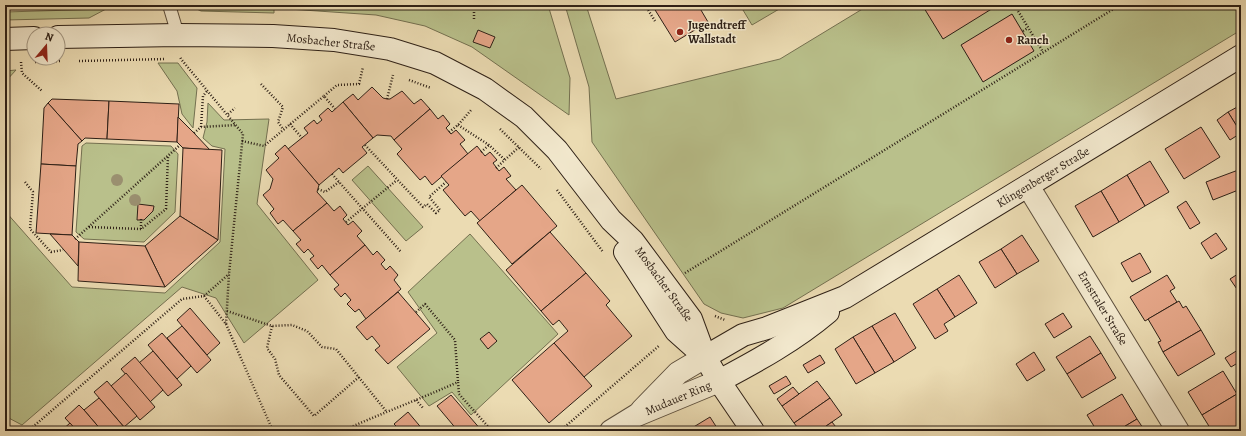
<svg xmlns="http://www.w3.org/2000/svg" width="1246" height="436" font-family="Alegreya,serif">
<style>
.green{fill:#b9c08b;stroke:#747050}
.building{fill:#e5a688;stroke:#2e2016}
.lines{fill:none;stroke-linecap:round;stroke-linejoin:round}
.lane-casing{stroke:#5d4f3d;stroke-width:14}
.street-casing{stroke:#5d4f3d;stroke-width:24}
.secondary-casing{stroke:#2e2016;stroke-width:24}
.path{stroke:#2e2016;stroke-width:2.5;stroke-dasharray:1 2;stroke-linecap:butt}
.lane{stroke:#f2e8cd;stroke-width:12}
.street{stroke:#f2e8cd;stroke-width:22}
.secondary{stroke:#f2e8cd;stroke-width:22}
.tree{fill:#9a8f6f}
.poi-dot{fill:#8f2418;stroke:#f2e8cd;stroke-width:1.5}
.labels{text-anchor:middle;stroke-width:3;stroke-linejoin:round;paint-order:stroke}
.poi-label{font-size:12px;font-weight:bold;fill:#2e2016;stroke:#f2e8cd;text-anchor:start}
.street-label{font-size:12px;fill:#2e2016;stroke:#f2e8cd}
</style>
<rect width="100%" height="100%" fill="#ebdbb2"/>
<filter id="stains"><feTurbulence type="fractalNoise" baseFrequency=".005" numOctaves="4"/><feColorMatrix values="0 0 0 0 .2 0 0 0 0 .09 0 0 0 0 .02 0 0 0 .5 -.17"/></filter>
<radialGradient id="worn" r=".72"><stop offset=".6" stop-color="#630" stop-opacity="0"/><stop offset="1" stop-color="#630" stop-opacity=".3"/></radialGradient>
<g class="green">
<path d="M 188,5 L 548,5 L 570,78 L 569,115 L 472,47 L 425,26 L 376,15 L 274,8 L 274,13 L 201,11 Z"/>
<path d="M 565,5 L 586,5 L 616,99 L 780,59 L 869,5 L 1241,5 L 1241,30 L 783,308 L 743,318 L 721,313 L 704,304 L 592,142 L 589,87 Z"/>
<path d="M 740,5 L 786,5 L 752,25 Z"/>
<path d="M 106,9 L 89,18 L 5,20 L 5,12 Z"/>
<path d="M 158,63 L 178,63 L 197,88 L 193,128 L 182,114 L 177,91 Z"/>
<path d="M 16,70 L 5,82 L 5,71 Z"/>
<path d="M 208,103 L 224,120 L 269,119 L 257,204 L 318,280 L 244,343 L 216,298 L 182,287 L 22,425 L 5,416 L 5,211 L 72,287 L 165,293 L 220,242 L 225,149 L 212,146 L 203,138 L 207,122 Z"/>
<path d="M 86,143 L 171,146 L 178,154 L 175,212 L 144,242 L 84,239 L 76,232 L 82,146 Z"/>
<path d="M 368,166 L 423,227 L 406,241 L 352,180 Z"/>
<path d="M 470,234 L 558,334 L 471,415 L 452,392 L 429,406 L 397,367 L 437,333 L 408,292 Z"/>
</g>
<g class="building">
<path d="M 652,5 L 698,5 L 708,22 L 675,42 Z"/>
<path d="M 928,5 L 998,5 L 943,39 L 924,8 Z"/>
<path d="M 1012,14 L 1034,51 L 983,82 L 961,45 Z"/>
<path d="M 478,30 L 495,37 L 490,48 L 473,42 Z"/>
<path d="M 372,87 L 383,98 L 387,99 L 390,99 L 402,91 L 414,104 L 421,99 L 430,109 L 394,140 L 391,136 L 377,135 L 373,138 L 343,102 L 353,94 L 358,100 Z"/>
<path d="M 52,99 L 109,101 L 107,139 L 85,138 L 82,141 L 48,103 Z"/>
<path d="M 109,101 L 179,104 L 177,142 L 107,139 Z"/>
<path d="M 343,102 L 373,138 L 362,147 L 367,153 L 343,173 L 339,168 L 319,185 L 288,149 L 308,133 L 304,128 L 314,120 L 317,124 L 322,120 L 319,116 L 328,108 L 332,112 Z"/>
<path d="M 48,103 L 82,141 L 78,144 L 76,166 L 41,164 L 44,108 Z"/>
<path d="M 1241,105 L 1241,133 L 1228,112 Z"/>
<path d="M 430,109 L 438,119 L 443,115 L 450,124 L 446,128 L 451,134 L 456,130 L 465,140 L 460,144 L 468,154 L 432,185 L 425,176 L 420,180 L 397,154 L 402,149 L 394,140 Z"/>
<path d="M 1228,112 L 1241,133 L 1230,140 L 1217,120 Z"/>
<path d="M 178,117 L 194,133 L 210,150 L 183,148 L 177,142 Z"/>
<path d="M 1201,127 L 1220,157 L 1184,179 L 1165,149 Z"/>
<path d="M 285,145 L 319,185 L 317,192 L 327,203 L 293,231 L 283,220 L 278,224 L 270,213 L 274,209 L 263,195 L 270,189 L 273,179 L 266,170 L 279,158 L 275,154 Z"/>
<path d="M 477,146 L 485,156 L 490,152 L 497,160 L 493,163 L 499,171 L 504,167 L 511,176 L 506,179 L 516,190 L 480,221 L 471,211 L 465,216 L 443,190 L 449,185 L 441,176 Z"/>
<path d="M 183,148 L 222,150 L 218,240 L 180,216 Z"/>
<path d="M 1150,161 L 1169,192 L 1145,206 L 1127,175 Z"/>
<path d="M 41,164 L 76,166 L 72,235 L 36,233 Z"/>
<path d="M 1241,169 L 1241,189 L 1213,200 L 1206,182 Z"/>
<path d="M 1127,175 L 1145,206 L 1119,222 L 1101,191 Z"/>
<path d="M 522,185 L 557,226 L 512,264 L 477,223 Z"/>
<path d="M 1101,191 L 1119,222 L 1093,237 L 1075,206 Z"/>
<path d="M 1186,201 L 1200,223 L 1190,229 L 1177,207 Z"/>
<path d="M 327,203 L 334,211 L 340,206 L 347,215 L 343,219 L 348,225 L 353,221 L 362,231 L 357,236 L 365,245 L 330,275 L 322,265 L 318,269 L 310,259 L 314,256 L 308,249 L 304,253 L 296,244 L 301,240 L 293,231 Z"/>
<path d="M 138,204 L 154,206 L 153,211 L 144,220 L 137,220 Z"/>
<path d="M 180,216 L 218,240 L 165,287 L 145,246 Z"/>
<path d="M 550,232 L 586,273 L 541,311 L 506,270 Z"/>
<path d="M 1216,233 L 1227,249 L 1211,259 L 1201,243 Z"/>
<path d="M 50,234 L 72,235 L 79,242 L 78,266 Z"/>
<path d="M 1022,235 L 1039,261 L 1017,274 L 1001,249 Z"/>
<path d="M 79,242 L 145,246 L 165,287 L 78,281 Z"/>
<path d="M 365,245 L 373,255 L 377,251 L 385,260 L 381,264 L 386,270 L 390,266 L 398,275 L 394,280 L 401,289 L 366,319 L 359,309 L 355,312 L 347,304 L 351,300 L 345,293 L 341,297 L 334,289 L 339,285 L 330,275 Z"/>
<path d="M 1001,249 L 1017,274 L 995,288 L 979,262 Z"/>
<path d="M 1140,253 L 1151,272 L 1132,282 L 1121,263 Z"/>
<path d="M 1241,272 L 1241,295 L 1230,279 Z"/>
<path d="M 586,273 L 610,301 L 606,305 L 632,336 L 584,377 L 554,343 L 568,331 L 559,320 L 553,325 L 541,311 Z"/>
<path d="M 959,275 L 977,303 L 955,317 L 937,289 Z"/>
<path d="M 1167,275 L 1175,288 L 1170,291 L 1177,302 L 1145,321 L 1130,297 Z"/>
<path d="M 937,289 L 955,317 L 944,324 L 948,331 L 935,339 L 913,304 Z"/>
<path d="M 398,292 L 430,329 L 388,364 L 375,350 L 380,346 L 372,336 L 367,340 L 356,327 Z"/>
<path d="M 1179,301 L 1183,308 L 1186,306 L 1201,330 L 1163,352 L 1158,342 L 1161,341 L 1148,319 Z"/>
<path d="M 190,308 L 220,343 L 207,355 L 177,320 Z"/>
<path d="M 895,313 L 916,348 L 894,362 L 872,326 Z"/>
<path d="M 1063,313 L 1072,327 L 1054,338 L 1045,324 Z"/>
<path d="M 182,326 L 211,360 L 197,373 L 167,338 Z"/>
<path d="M 872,326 L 894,362 L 875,373 L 853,337 Z"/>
<path d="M 1201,330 L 1215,354 L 1178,376 L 1163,352 Z"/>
<path d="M 489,332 L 497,341 L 488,349 L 480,339 Z"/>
<path d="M 162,333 L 191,366 L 177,379 L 148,345 Z"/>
<path d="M 1090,336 L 1101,353 L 1067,374 L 1056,357 Z"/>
<path d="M 853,337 L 875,373 L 856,384 L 835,349 Z"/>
<path d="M 554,343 L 592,386 L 549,423 L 512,380 Z"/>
<path d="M 1241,348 L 1241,361 L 1231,367 L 1225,358 Z"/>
<path d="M 153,351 L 182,385 L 168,396 L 139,363 Z"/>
<path d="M 1034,352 L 1045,370 L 1027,381 L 1016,364 Z"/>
<path d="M 1101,353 L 1116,378 L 1082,398 L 1067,374 Z"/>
<path d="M 820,355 L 825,363 L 808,373 L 803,365 Z"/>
<path d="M 135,357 L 163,390 L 150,402 L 121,369 Z"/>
<path d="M 1223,371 L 1237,394 L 1202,415 L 1188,392 Z"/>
<path d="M 126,373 L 155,407 L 140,420 L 111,386 Z"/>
<path d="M 786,376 L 791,384 L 774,394 L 769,386 Z"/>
<path d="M 107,381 L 137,416 L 124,427 L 94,392 Z"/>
<path d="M 817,381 L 830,398 L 794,423 L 782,406 Z"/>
<path d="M 793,387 L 799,394 L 782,406 L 777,399 Z"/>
<path d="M 1122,394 L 1137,419 L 1117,431 L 1097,431 L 1087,415 Z"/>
<path d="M 1237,394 L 1241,401 L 1241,425 L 1231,431 L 1212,431 L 1202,415 Z"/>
<path d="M 451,395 L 482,431 L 458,431 L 437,406 Z"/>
<path d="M 99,398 L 124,427 L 127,431 L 102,431 L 84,410 Z"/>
<path d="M 830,398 L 842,415 L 819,431 L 800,431 L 794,423 Z"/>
<path d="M 79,405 L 84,410 L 102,431 L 77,431 L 65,418 Z"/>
<path d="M 408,412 L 424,431 L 401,431 L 394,424 Z"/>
<path d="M 710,417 L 719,431 L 687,431 Z"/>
<path d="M 1137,419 L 1145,431 L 1117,431 Z"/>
<path d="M 832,422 L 839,431 L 819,431 Z"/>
<path d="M 70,423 L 77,431 L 61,431 Z"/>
</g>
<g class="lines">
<g class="lane-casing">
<path id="lane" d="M 169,5 L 178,35"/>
</g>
<g class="street-casing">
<g id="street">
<path d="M 1028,186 L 1178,431"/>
<path d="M 642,410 L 678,373 L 705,357"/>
<path d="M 611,431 L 637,415 L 719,381"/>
</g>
</g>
<g class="secondary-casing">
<g id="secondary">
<path d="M 58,37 L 178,35 L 273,36 L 334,40 L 390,49 L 435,63 L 485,89 L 524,117 L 557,150 L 611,220 L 633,241 L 691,319 L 705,357 L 719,381 L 753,431"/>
<path d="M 5,39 L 34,38"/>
<path d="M 625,252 L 676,331 L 704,356"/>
<path d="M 705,357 L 743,335 L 767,328 L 845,297 L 1241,56"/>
<path d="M 719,381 C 757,361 795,340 828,312"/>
</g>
</g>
<g class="path">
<path d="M 645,5 L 655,21"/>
<path d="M 1015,6 L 1043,52"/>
<path d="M 5,7 L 51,5"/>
<path d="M 474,19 L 474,5"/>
<path d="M 1023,31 L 1028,28"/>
<path d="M 79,61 L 166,59"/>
<path d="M 21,62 L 22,73 L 42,91"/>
<path d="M 35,62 L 60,61"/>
<path d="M 409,80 L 431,88"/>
<path d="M 261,84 L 283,107 L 278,122 L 283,129"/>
<path d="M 324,96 L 337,85 L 359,84 L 363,67"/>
<path d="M 387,99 L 393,75"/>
<path d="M 228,114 L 235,108"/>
<path d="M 290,124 L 302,138"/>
<path d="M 458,125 L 489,145 L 505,160"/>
<path d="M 201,127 L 203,96 L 207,91"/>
<path d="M 500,129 L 541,169"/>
<path d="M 449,132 L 458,125 L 472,109"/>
<path d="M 194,133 L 201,127 L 236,125"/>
<path d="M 242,141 L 264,146 L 324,96 L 335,109"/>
<path d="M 365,145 L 423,207 L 427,204 L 436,213 L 440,210 L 429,197 L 446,182"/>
<path d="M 481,152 L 489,145"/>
<path d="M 496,168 L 519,147"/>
<path d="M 332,174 L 401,252"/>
<path d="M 25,182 L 33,192 L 30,229 L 51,252 L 63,250"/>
<path d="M 318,189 L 325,192 L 339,182"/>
<path d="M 557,190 L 603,252"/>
<path d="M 346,222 L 397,180"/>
<path d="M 89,227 L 141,229 L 166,209 L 168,156"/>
<path d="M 141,229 L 141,219"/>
<path d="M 75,239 L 180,145"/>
<path d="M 685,273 L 1120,5"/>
<path d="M 204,296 L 229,274"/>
<path d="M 227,311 L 272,326 L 292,325 L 307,331 L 322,347 L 336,349 L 386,411"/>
<path d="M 416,312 L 425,304 L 455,340 L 458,382"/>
<path d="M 715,316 L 725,320"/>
<path d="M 226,324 L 273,431"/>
<path d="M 272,326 L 267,348 L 275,359 L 279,375 L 314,416 L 359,377"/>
<path d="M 416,400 L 423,408"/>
<path d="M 28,431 L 182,299 L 204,296 L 226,324 L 229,274 L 243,134 L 181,59 L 180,57"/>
<path d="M 342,431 C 380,414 420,399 458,382 L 459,394 L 492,431"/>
<path d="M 560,431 L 660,345"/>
</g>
<use href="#lane" class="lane"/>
<use href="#street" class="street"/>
<use href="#secondary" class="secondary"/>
</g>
<g class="tree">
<circle cx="117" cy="180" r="6"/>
<circle cx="135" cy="200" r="6"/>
</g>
<g class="poi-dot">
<circle cx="680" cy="32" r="4"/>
<circle cx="1009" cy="40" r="4"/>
</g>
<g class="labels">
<g class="poi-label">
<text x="688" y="29">Jugendtreff<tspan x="688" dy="14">Wallstadt</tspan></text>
<text x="1017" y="44">Ranch</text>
</g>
<g class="street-label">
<text transform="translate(331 42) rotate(6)" y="4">Mosbacher Straße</text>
<text transform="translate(1043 177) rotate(-31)" y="4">Klingenberger Straße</text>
<text transform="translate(664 284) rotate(54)" y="4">Mosbacher Straße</text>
<text transform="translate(1103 308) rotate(59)" y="4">Ernsttaler Straße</text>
<text transform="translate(678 398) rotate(-23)" y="4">Mudauer Ring</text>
</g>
</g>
<rect width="1246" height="436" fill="none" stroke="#ebdbb2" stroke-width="20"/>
<rect x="6" y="6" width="1234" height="424" fill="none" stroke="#2e2016" stroke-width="2"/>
<rect x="10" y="10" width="1226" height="416" fill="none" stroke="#2e2016"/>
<g transform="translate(46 46) rotate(19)"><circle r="19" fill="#f2e8cd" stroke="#a49884"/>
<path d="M0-3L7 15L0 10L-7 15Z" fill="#8f2418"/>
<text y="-6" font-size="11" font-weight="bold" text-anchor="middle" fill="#2e2016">N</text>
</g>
<rect width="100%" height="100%" filter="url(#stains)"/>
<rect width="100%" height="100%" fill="url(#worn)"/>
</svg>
